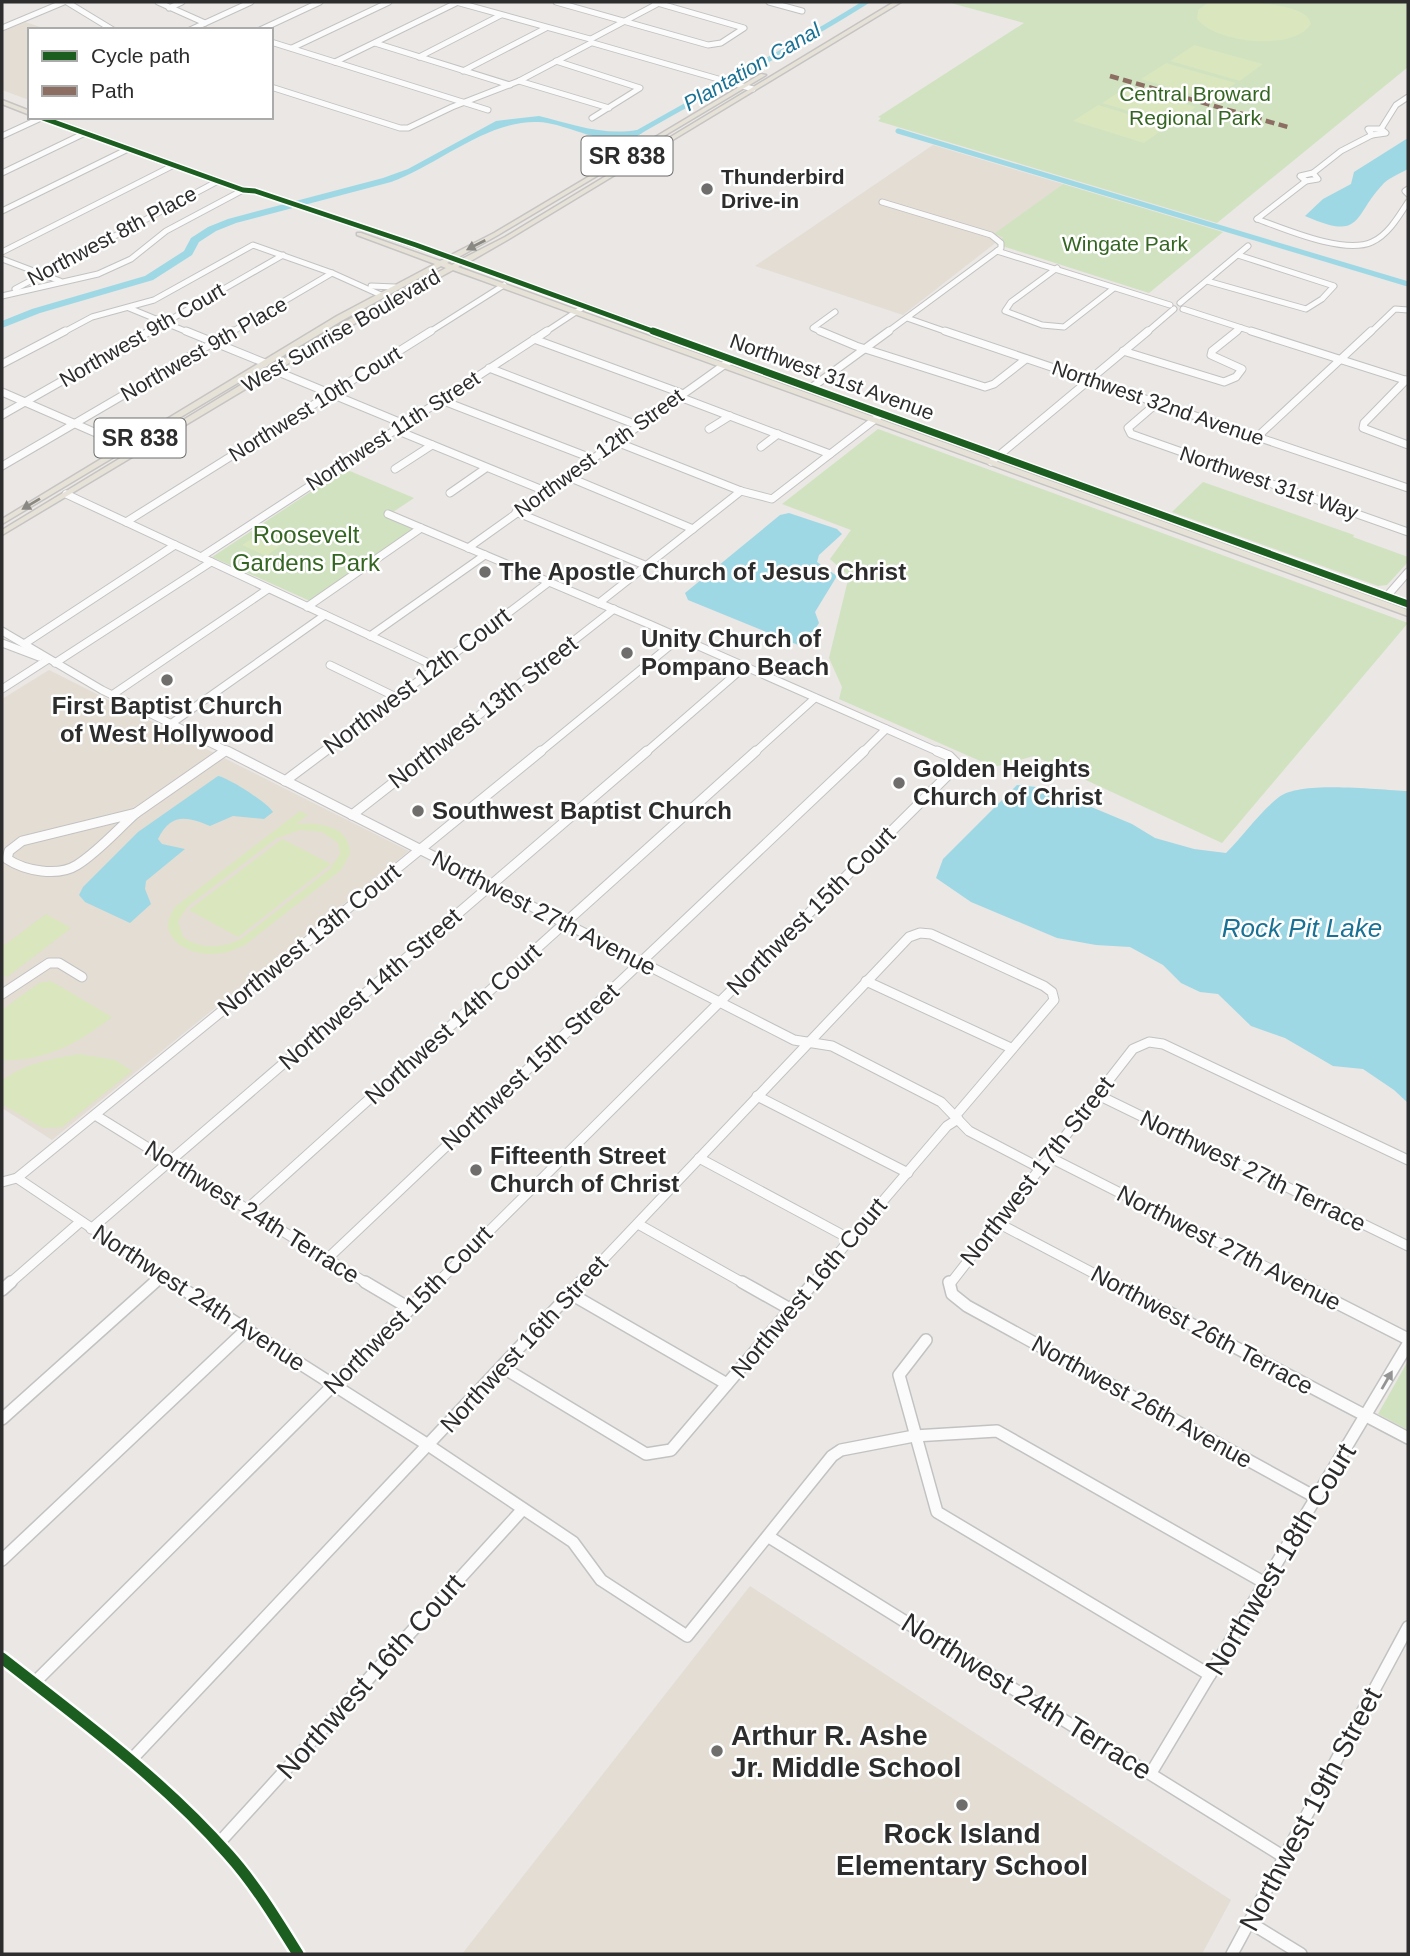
<svg xmlns="http://www.w3.org/2000/svg" width="1410" height="1956" font-family="Helvetica,sans-serif">
<style>
.education{fill:#e4ddd3}
.green{fill:#d0e2c0}
.pitch{fill:#dae6be;fill-rule:evenodd}
.water{fill:#9ed8e5}
.lines{fill:none;stroke-linecap:round;stroke-linejoin:round}
.canal{stroke:#9ed8e5;stroke-width:5}
.river{fill:#9ed8e5;fill-rule:evenodd}
.minor-far3-casing{stroke:#c3c2c2;stroke-width:7}
.minor-far2-casing{stroke:#c3c2c2;stroke-width:9}
.minor-far1-casing{stroke:#c3c2c2;stroke-width:11}
.minor-casing{stroke:#c3c2c2;stroke-width:14}
.major-casing{stroke:#c6c4c3;stroke-width:3}
.minor-far3{stroke:#fcfbfb;stroke-width:5}
.minor-far2{stroke:#fcfbfb;stroke-width:7}
.minor-far1{stroke:#fcfbfb;stroke-width:9}
.minor{stroke:#fcfbfb;stroke-width:11}
.major{fill:#e6e2d7;fill-rule:evenodd}
.quiet{stroke:#8d6e63;stroke-width:4.5;stroke-dasharray:9 4.5;stroke-linecap:butt}
.cycleway-far2-casing{stroke:#fff;stroke-width:8}
.cycleway-far1-casing{stroke:#fff;stroke-width:10}
.cycleway-casing{stroke:#fff;stroke-width:16}
.cycleway-far2{stroke:#1b5e20;stroke-width:5}
.cycleway-far1{stroke:#1b5e20;stroke-width:7}
.cycleway{stroke:#1b5e20;stroke-width:11}
.oneway{fill:#8a8882}
.oneway2{fill:#949494}
.poi-dot{fill:#6f6e6d;stroke:#fff;stroke-width:2.5}
.labels{text-anchor:middle;stroke-width:5;stroke-linejoin:round;paint-order:stroke}
.far-water-label{font-size:21px;font-style:italic;fill:#197295;stroke:#fff}
.far-park-label{font-size:21px;fill:#346622;stroke:#fff}
.far-poi-label{font-size:21px;font-weight:bold;fill:#2d2d2d;stroke:#fff;text-anchor:start}
.far-street-label{font-size:21px;fill:#2d2d2d;stroke:#fff}
.shield{fill:#fff;stroke:#6c6c6c;stroke-width:2}
.shield-label{font-size:23px;font-weight:bold;fill:#2d2d2d}
.park-label{font-size:24px;fill:#346622;stroke:#fff}
.poi-label{font-size:24px;font-weight:bold;fill:#2d2d2d;stroke:#fff;text-anchor:start}
.street-label{font-size:24px;fill:#2d2d2d;stroke:#fff}
.water-label{font-size:26px;font-style:italic;fill:#197295;stroke:#fff}
.near-street-label{font-size:28px;fill:#2d2d2d;stroke:#fff}
.near-poi-label{font-size:28px;font-weight:bold;fill:#2d2d2d;stroke:#fff;text-anchor:start}
</style>
<rect width="100%" height="100%" fill="#eae7e4"/>
<g class="education">
<path d="M 25,22 L 49,30 L 30,30 L 29,100 L 2,90 L 2,32 Z"/>
<path d="M 933,145 L 1063,184 L 995,234 L 1003,237 L 903,315 L 755,266 Z"/>
<path d="M 49,670 L 409,851 L 52,1140 L 2,1108 L 2,699 Z"/>
<path d="M 750,1586 L 1231,1900 L 1202,1954 L 462,1954 Z"/>
</g>
<g class="green">
<path d="M 947,2 L 1408,2 L 1408,67 L 1217,223 L 878,121 L 881,118 L 878,117 L 1024,23 Z"/>
<path d="M 1063,184 L 1223,232 L 1149,293 L 996,244 L 1003,237 L 994,234 Z"/>
<path d="M 878,429 L 1408,623 L 1222,843 L 1034,756 L 994,767 L 839,699 L 842,687 L 829,658 L 849,576 L 830,559 L 851,530 L 782,504 Z"/>
<path d="M 345,469 L 414,498 L 387,516 L 416,528 L 310,601 L 212,557 Z"/>
<path d="M 1203,482 L 1354,535 L 1353,537 L 1408,557 L 1408,562 L 1387,585 L 1378,586 L 1172,512 Z"/>
<path d="M 1408,1361 L 1408,1430 L 1378,1414 Z"/>
</g>
<g class="pitch">
<path d="M 1209,2 C 1233,2 1307,0 1311,24 C 1294,52 1215,43 1197,19 L 1198,10 Z"/>
<path d="M 1194,45 L 1263,64 L 1240,81 L 1170,61 Z"/>
<path d="M 1166,63 L 1236,83 L 1212,100 L 1141,79 Z"/>
<path d="M 1127,87 L 1196,107 L 1171,124 L 1102,103 Z"/>
<path d="M 1098,105 L 1168,126 L 1144,143 L 1073,121 Z"/>
<path d="M 269,527 L 293,537 L 266,556 L 242,545 Z"/>
<path d="M 300,811 L 308,815 L 296,824 C 317,822 350,825 350,854 L 341,870 L 245,945 C 235,950 224,954 213,954 C 186,955 154,936 175,907 ZM 300,830 L 322,832 L 338,843 L 340,854 L 330,869 L 241,939 C 222,948 201,950 183,937 L 178,921 L 188,906 L 277,838 Z"/>
<path d="M 282,839 L 331,864 L 238,937 L 189,910 Z"/>
<path d="M 46,914 L 71,928 L 7,977 L 2,974 L 2,947 Z"/>
<path d="M 51,981 L 112,1017 C 80,1042 45,1062 2,1060 L 2,1010 L 39,983 Z"/>
<path d="M 79,1054 L 115,1060 L 132,1071 L 62,1127 L 43,1128 L 2,1104 L 2,1081 C 24,1063 52,1059 79,1054 Z"/>
</g>
<g class="water">
<path d="M 1408,138 L 1408,169 C 1401,173 1391,177 1384,183 C 1352,216 1364,242 1305,216 L 1323,199 L 1351,184 L 1354,172 Z"/>
<path d="M 789,513 L 837,529 L 842,534 L 819,555 L 817,562 L 837,576 L 815,612 L 819,623 L 803,647 L 688,600 L 685,593 L 780,515 Z"/>
<path d="M 218,776 C 229,778 268,803 273,812 L 264,819 L 233,816 L 210,826 C 186,816 171,813 158,839 L 162,844 L 185,849 L 146,881 L 145,889 L 151,904 L 130,923 L 85,902 L 79,895 L 83,887 L 138,832 Z"/>
<path d="M 1017,785 L 1046,788 L 1132,824 L 1155,838 L 1194,849 L 1226,853 C 1244,835 1259,813 1279,797 C 1301,780 1379,790 1408,791 L 1408,1103 L 1394,1090 L 1363,1069 L 1333,1066 L 1285,1038 L 1251,1026 L 1218,994 L 1200,992 L 1181,983 L 1163,965 L 1130,947 L 1096,945 L 1057,938 L 971,902 L 936,878 L 943,859 Z"/>
</g>
<g class="lines">
<g class="canal">
<path d="M 898,131 L 1408,284"/>
<path d="M 637,133 C 713,89 792,49 866,2"/>
</g>
<path class="river" d="M 539,116 C 572,124 603,136 637,130 L 642,133 C 611,153 570,123 538,122 C 487,120 438,165 391,182 L 236,223 L 216,231 L 199,242 L 192,255 L 153,280 L 40,313 L 2,328 L 2,321 L 32,309 L 145,276 L 184,251 L 191,238 L 208,227 L 228,219 L 383,178 L 408,169 L 496,121 Z"/>
<g class="minor-far3-casing">
<g id="minor-far3">
<path d="M 67,2 L 113,30"/>
<path d="M 158,2 L 205,23"/>
<path d="M 456,2 L 590,39"/>
<path d="M 556,2 L 708,45 L 721,43 L 744,28 L 654,2"/>
<path d="M 769,2 L 802,11"/>
<path d="M 169,8 L 182,2"/>
<path d="M 2,28 L 64,2"/>
<path d="M 190,30 L 251,2"/>
<path d="M 260,30 L 320,2"/>
<path d="M 591,39 L 659,3"/>
<path d="M 271,42 L 488,110"/>
<path d="M 375,43 L 510,85"/>
<path d="M 593,43 L 753,89"/>
<path d="M 292,48 L 389,2"/>
<path d="M 419,57 L 501,15"/>
<path d="M 556,61 L 640,88 L 592,118"/>
<path d="M 335,62 L 458,2"/>
<path d="M 463,71 L 546,28"/>
<path d="M 519,81 L 609,108"/>
<path d="M 271,87 L 400,128 L 408,128 L 452,107 L 519,81 L 591,43"/>
<path d="M 1368,129 L 1381,129 L 1386,133 L 1372,135 Z"/>
<path d="M 1381,129 L 1396,105 L 1408,97"/>
<path d="M 2,136 L 41,118"/>
<path d="M 2,173 L 85,133"/>
<path d="M 1313,173 L 1341,151 L 1372,135"/>
<path d="M 1313,173 L 1318,179 L 1306,181 L 1300,176 Z"/>
<path d="M 1408,189 L 1405,191 L 1408,194"/>
<path d="M 882,202 L 991,235 L 1001,243 L 1001,248 L 997,251"/>
<path d="M 2,211 L 128,149"/>
<path d="M 1257,219 C 1285,229 1344,255 1372,242 C 1388,235 1399,216 1408,202"/>
<path d="M 1257,219 L 1306,181"/>
<path d="M 997,251 L 1170,305"/>
<path d="M 2,252 L 174,165"/>
<path d="M 2,259 L 60,281"/>
<path d="M 1057,268 L 1011,302 L 1005,311 L 1042,325 L 1064,327 L 1114,288"/>
<path d="M 1207,281 L 1306,309 L 1322,299 L 1334,286 L 1238,255"/>
<path d="M 371,286 L 395,287"/>
<path d="M 15,289 L 218,181"/>
<path d="M 2,296 L 98,274 L 131,259 L 166,231 L 243,190"/>
<path d="M 1180,303 L 1248,246"/>
<path d="M 129,308 L 190,333"/>
<path d="M 1183,309 L 1257,333"/>
<path d="M 907,318 L 950,333"/>
<path d="M 62,333 L 92,317 L 154,300 L 253,245 L 332,273 L 381,295"/>
<path d="M 147,333 L 283,255"/>
<path d="M 230,333 L 332,273"/>
<path d="M 428,333 L 504,285"/>
<path d="M 544,333 L 585,306"/>
<path d="M 824,333 L 813,328 L 835,312"/>
<path d="M 886,333 L 997,251"/>
<path d="M 1146,333 L 1174,309"/>
<path d="M 1235,333 L 1241,328"/>
<path d="M 1370,333 L 1395,309 L 1408,310"/>
</g>
</g>
<g class="minor-far2-casing">
<g id="minor-far2">
<path d="M 186,331 L 265,363"/>
<path d="M 820,331 L 856,346 L 985,387 L 994,384 L 1026,359"/>
<path d="M 945,331 L 1408,488"/>
<path d="M 1251,331 L 1408,381"/>
<path d="M 534,339 L 681,393"/>
<path d="M 1123,351 L 1224,382 L 1236,377 L 1242,369 L 1211,355 L 1212,351 L 1237,331"/>
<path d="M 2,364 L 65,331"/>
<path d="M 489,368 L 637,425"/>
<path d="M 271,369 L 404,424"/>
<path d="M 1406,380 L 1364,423 L 1363,428 L 1408,445"/>
<path d="M 811,388 L 889,331"/>
<path d="M 2,392 L 126,446"/>
<path d="M 677,396 L 830,454"/>
<path d="M 441,400 L 591,458"/>
<path d="M 1157,403 L 1128,428 L 1131,434 L 1408,532"/>
<path d="M 2,415 L 150,331"/>
<path d="M 709,429 L 730,416"/>
<path d="M 396,430 L 545,491"/>
<path d="M 1257,437 L 1371,331"/>
<path d="M 614,441 L 741,491 L 772,499 L 882,414"/>
<path d="M 761,447 L 778,434"/>
<path d="M 991,462 L 1148,331"/>
<path d="M 2,466 L 233,331"/>
<path d="M 395,469 L 432,445"/>
<path d="M 566,476 L 693,529"/>
<path d="M 450,493 L 486,468"/>
<path d="M 66,494 L 437,667"/>
<path d="M 516,512 L 647,566"/>
<path d="M 388,514 L 651,625 L 941,753"/>
<path d="M 126,522 L 431,331"/>
<path d="M 468,548 L 731,360"/>
<path d="M 201,557 L 547,331"/>
<path d="M 1387,596 L 1408,572"/>
<path d="M 599,603 L 741,491"/>
<path d="M 307,607 L 421,528"/>
<path d="M 2,631 L 102,690 L 231,753"/>
<path d="M 370,636 L 485,555"/>
<path d="M 2,643 L 39,657"/>
<path d="M 24,644 L 175,545"/>
<path d="M 55,663 L 211,562"/>
<path d="M 330,665 L 396,697"/>
<path d="M 2,689 L 47,660"/>
<path d="M 112,695 L 268,589"/>
<path d="M 172,723 L 325,615"/>
<path d="M 222,753 L 226,750"/>
<path d="M 323,753 L 549,582"/>
<path d="M 431,753 L 614,609"/>
<path d="M 539,753 L 678,639"/>
<path d="M 645,753 L 744,667"/>
<path d="M 754,753 L 815,698"/>
<path d="M 862,753 L 886,729"/>
</g>
</g>
<g class="minor-far1-casing">
<g id="minor-far1">
<path d="M 227,751 L 794,1040 L 832,1046 L 941,1102 L 969,1131 L 1040,1168"/>
<path d="M 285,781 L 325,751"/>
<path d="M 136,813 C 117,830 98,852 77,865 C 58,877 25,871 7,859 L 9,851 L 22,841 Z"/>
<path d="M 136,813 L 225,751"/>
<path d="M 352,815 L 434,751"/>
<path d="M 866,981 L 1011,1048"/>
<path d="M 2,994 L 49,963 L 59,963 L 82,977"/>
<path d="M 1098,1095 L 1408,1246"/>
<path d="M 757,1096 L 908,1173"/>
<path d="M 95,1115 L 368,1284"/>
<path d="M 1049,1157 L 1300,1284"/>
<path d="M 699,1158 L 850,1239"/>
<path d="M 17,1178 L 175,1284"/>
<path d="M 2,1182 L 17,1178 L 541,751"/>
<path d="M 246,1210 L 756,751"/>
<path d="M 996,1222 L 1114,1284"/>
<path d="M 638,1224 L 745,1284"/>
<path d="M 91,1229 L 647,751"/>
<path d="M 326,1260 L 864,751"/>
<path d="M 9,1284 L 80,1222"/>
<path d="M 153,1284 L 162,1276"/>
<path d="M 436,1284 L 958,765 L 949,756 L 937,751"/>
<path d="M 580,1284 L 909,937 L 920,933 L 931,934 L 1044,986 L 1052,992 L 1054,1000 L 956,1115"/>
<path d="M 812,1284 L 947,1126 L 958,1119"/>
<path d="M 950,1284 L 1133,1049 L 1149,1042 L 1163,1044 L 1408,1160"/>
</g>
</g>
<g class="minor-casing">
<g id="minor">
<path d="M 172,1282 L 428,1445 L 573,1542 L 601,1580 L 687,1636 L 832,1456 L 841,1450 L 914,1436 L 997,1431 L 1265,1583"/>
<path d="M 365,1282 L 409,1308"/>
<path d="M 742,1282 L 790,1309"/>
<path d="M 949,1282 L 952,1294 L 967,1306 L 1317,1498"/>
<path d="M 1111,1282 L 1408,1438"/>
<path d="M 1296,1282 L 1408,1339"/>
<path d="M 2,1290 L 11,1282"/>
<path d="M 571,1294 L 727,1384"/>
<path d="M 926,1340 L 899,1375 L 937,1512 L 1210,1675"/>
<path d="M 502,1367 L 646,1454 L 671,1450 L 814,1282"/>
<path d="M 2,1419 L 155,1282"/>
<path d="M 769,1537 L 1284,1857"/>
<path d="M 2,1560 L 247,1329"/>
<path d="M 2,1658 C 80,1719 162,1779 228,1854 C 255,1884 276,1919 298,1954"/>
<path d="M 34,1683 L 437,1282"/>
<path d="M 131,1760 L 581,1282"/>
<path d="M 1151,1773 L 1408,1344"/>
<path d="M 219,1843 L 523,1509"/>
<path d="M 1249,1922 L 1301,1954"/>
<path d="M 1232,1954 L 1408,1627"/>
</g>
</g>
<g class="major-casing">
<g id="major">
<path d="M 894,2 L 901,2 L 509,239 L 469,262 L 1408,601 L 1408,607 L 463,264 L 458,267 L 1408,610 L 1408,616 L 453,270 L 354,324 L 2,535 L 2,530 L 348,320 L 446,268 L 441,266 L 343,320 L 2,524 L 2,519 L 337,316 L 435,264 L 357,235 L 357,233 L 361,233 L 440,261 L 446,258 L 254,193 L 241,191 L 37,117 L 47,117 L 244,188 L 257,190 L 451,255 L 494,233 L 761,74 L 766,75 L 498,235 L 457,258 L 462,259 L 505,237 ZM 452,260 L 457,262 L 452,265 L 447,263 Z"/>
<path d="M 2,100 L 30,111 L 30,115 L 2,104 Z"/>
</g>
</g>
<use href="#minor-far3" class="minor-far3"/>
<use href="#minor-far2" class="minor-far2"/>
<use href="#minor-far1" class="minor-far1"/>
<use href="#minor" class="minor"/>
<use href="#major" class="major"/>
<path class="quiet" d="M 1110,76 L 1291,128"/>
<g class="cycleway-far2-casing">
<path id="cycleway-far2" d="M 40,117 L 243,190 L 255,191 L 416,245 L 658,333"/>
</g>
<g class="cycleway-far1-casing">
<path id="cycleway-far1" d="M 653,331 L 1408,604"/>
</g>
<g class="cycleway-casing">
<path id="cycleway" d="M 2,1658 C 80,1719 162,1779 228,1854 C 255,1884 276,1919 298,1954"/>
</g>
<use href="#cycleway-far2" class="cycleway-far2"/>
<use href="#cycleway-far1" class="cycleway-far1"/>
<use href="#cycleway" class="cycleway"/>
</g>
<defs><path id="oneway-solid" d="M-6-.8H1V-3.2L6.5 0L1 3.2V.8H-6Z" transform="scale(1.75)"/></defs>
<g class="oneway">
<use href="#oneway-solid" transform="translate(476 245) rotate(153)"/>
<use href="#oneway-solid" transform="translate(31 504) rotate(149)"/>
</g>
<use class="oneway2" href="#oneway-solid" transform="translate(1387 1380) rotate(-60)"/>
<g class="poi-dot">
<circle cx="707" cy="189" r="7"/>
<circle cx="485" cy="572" r="7"/>
<circle cx="627" cy="653" r="7"/>
<circle cx="167" cy="680" r="7"/>
<circle cx="899" cy="783" r="7"/>
<circle cx="418" cy="811" r="7"/>
<circle cx="476" cy="1170" r="7"/>
<circle cx="717" cy="1751" r="7"/>
<circle cx="962" cy="1805" r="7"/>
</g>
<g class="labels">
<g class="far-water-label">
<text transform="translate(752 67) rotate(-30)" y="7">Plantation Canal</text>
</g>
<g class="far-park-label">
<text x="1195" y="101">Central Broward<tspan x="1195" dy="24">Regional Park</tspan></text>
<text x="1125" y="251">Wingate Park</text>
</g>
<g class="far-poi-label">
<text x="721" y="184">Thunderbird<tspan x="721" dy="24">Drive-in</tspan></text>
</g>
<g class="far-street-label">
<text transform="translate(112 236) rotate(-28)" y="7">Northwest 8th Place</text>
<text transform="translate(341 331) rotate(-30)" y="7">West Sunrise Boulevard</text>
<text transform="translate(142 335) rotate(-30)" y="7">Northwest 9th Court</text>
<text transform="translate(204 349) rotate(-30)" y="7">Northwest 9th Place</text>
<text transform="translate(832 377) rotate(20)" y="7">Northwest 31st Avenue</text>
<text transform="translate(1158 403) rotate(19)" y="7">Northwest 32nd Avenue</text>
<text transform="translate(315 404) rotate(-32)" y="7">Northwest 10th Court</text>
<text transform="translate(393 431) rotate(-33)" y="7">Northwest 11th Street</text>
<text transform="translate(599 453) rotate(-36)" y="7">Northwest 12th Street</text>
<text transform="translate(1269 483) rotate(19)" y="7">Northwest 31st Way</text>
</g>
<g class="shield">
<rect x="581.5" y="136.5" width="91" height="39" rx="5"/>
<rect x="94.5" y="418.5" width="91" height="39" rx="5"/>
</g>
<g class="shield-label">
<text x="627" y="164">SR 838</text>
<text x="140" y="446">SR 838</text>
</g>
<g class="park-label">
<text x="306" y="543">Roosevelt<tspan x="306" dy="28">Gardens Park</tspan></text>
</g>
<g class="poi-label">
<text x="499" y="580">The Apostle Church of Jesus Christ</text>
<text x="641" y="647">Unity Church of<tspan x="641" dy="28">Pompano Beach</tspan></text>
<text x="167" y="714" text-anchor="middle">First Baptist Church<tspan x="167" dy="28">of West Hollywood</tspan></text>
<text x="913" y="777">Golden Heights<tspan x="913" dy="28">Church of Christ</tspan></text>
<text x="432" y="819">Southwest Baptist Church</text>
<text x="490" y="1164">Fifteenth Street<tspan x="490" dy="28">Church of Christ</tspan></text>
</g>
<g class="street-label">
<text transform="translate(417 681) rotate(-37)" y="8">Northwest 12th Court</text>
<text transform="translate(483 712) rotate(-38)" y="8">Northwest 13th Street</text>
<text transform="translate(811 911) rotate(-45)" y="8">Northwest 15th Court</text>
<text transform="translate(544 913) rotate(27)" y="8">Northwest 27th Avenue</text>
<text transform="translate(309 940) rotate(-39)" y="8">Northwest 13th Court</text>
<text transform="translate(370 989) rotate(-41)" y="8">Northwest 14th Street</text>
<text transform="translate(453 1024) rotate(-42)" y="8">Northwest 14th Court</text>
<text transform="translate(530 1067) rotate(-43)" y="8">Northwest 15th Street</text>
<text transform="translate(1037 1171) rotate(-52)" y="8">Northwest 17th Street</text>
<text transform="translate(1253 1171) rotate(26)" y="8">Northwest 27th Terrace</text>
<text transform="translate(252 1212) rotate(32)" y="8">Northwest 24th Terrace</text>
<text transform="translate(1229 1248) rotate(27)" y="8">Northwest 27th Avenue</text>
<text transform="translate(809 1288) rotate(-50)" y="8">Northwest 16th Court</text>
<text transform="translate(199 1298) rotate(33)" y="8">Northwest 24th Avenue</text>
<text transform="translate(408 1310) rotate(-45)" y="8">Northwest 15th Court</text>
<text transform="translate(1202 1330) rotate(28)" y="8">Northwest 26th Terrace</text>
<text transform="translate(524 1344) rotate(-47)" y="8">Northwest 16th Street</text>
<text transform="translate(1142 1402) rotate(29)" y="8">Northwest 26th Avenue</text>
</g>
<g class="water-label">
<text x="1302" y="937">Rock Pit Lake</text>
</g>
<g class="near-street-label">
<text transform="translate(1280 1559) rotate(-59)" y="10">Northwest 18th Court</text>
<text transform="translate(370 1676) rotate(-48)" y="10">Northwest 16th Court</text>
<text transform="translate(1027 1696) rotate(32)" y="10">Northwest 24th Terrace</text>
<text transform="translate(1310 1809) rotate(-62)" y="10">Northwest 19th Street</text>
</g>
<g class="near-poi-label">
<text x="731" y="1745">Arthur R. Ashe<tspan x="731" dy="32">Jr. Middle School</tspan></text>
<text x="962" y="1843" text-anchor="middle">Rock Island<tspan x="962" dy="32">Elementary School</tspan></text>
</g>
</g>
<rect width="1410" height="1956" fill="none" stroke="#2d2d2d" stroke-width="7"/>
<rect x="28" y="28" width="245" height="91" fill="#ffffff" stroke="#ababab" stroke-width="2"/>
<rect x="42" y="51" width="35" height="10" fill="#1b5e20" stroke="#ababab" stroke-width="2"/>
<text x="91" y="63" font-size="21" fill="#2d2d2d">Cycle path</text>
<rect x="42" y="86" width="35" height="10" fill="#8d6e63" stroke="#ababab" stroke-width="2"/>
<text x="91" y="98" font-size="21" fill="#2d2d2d">Path</text>
</svg>
